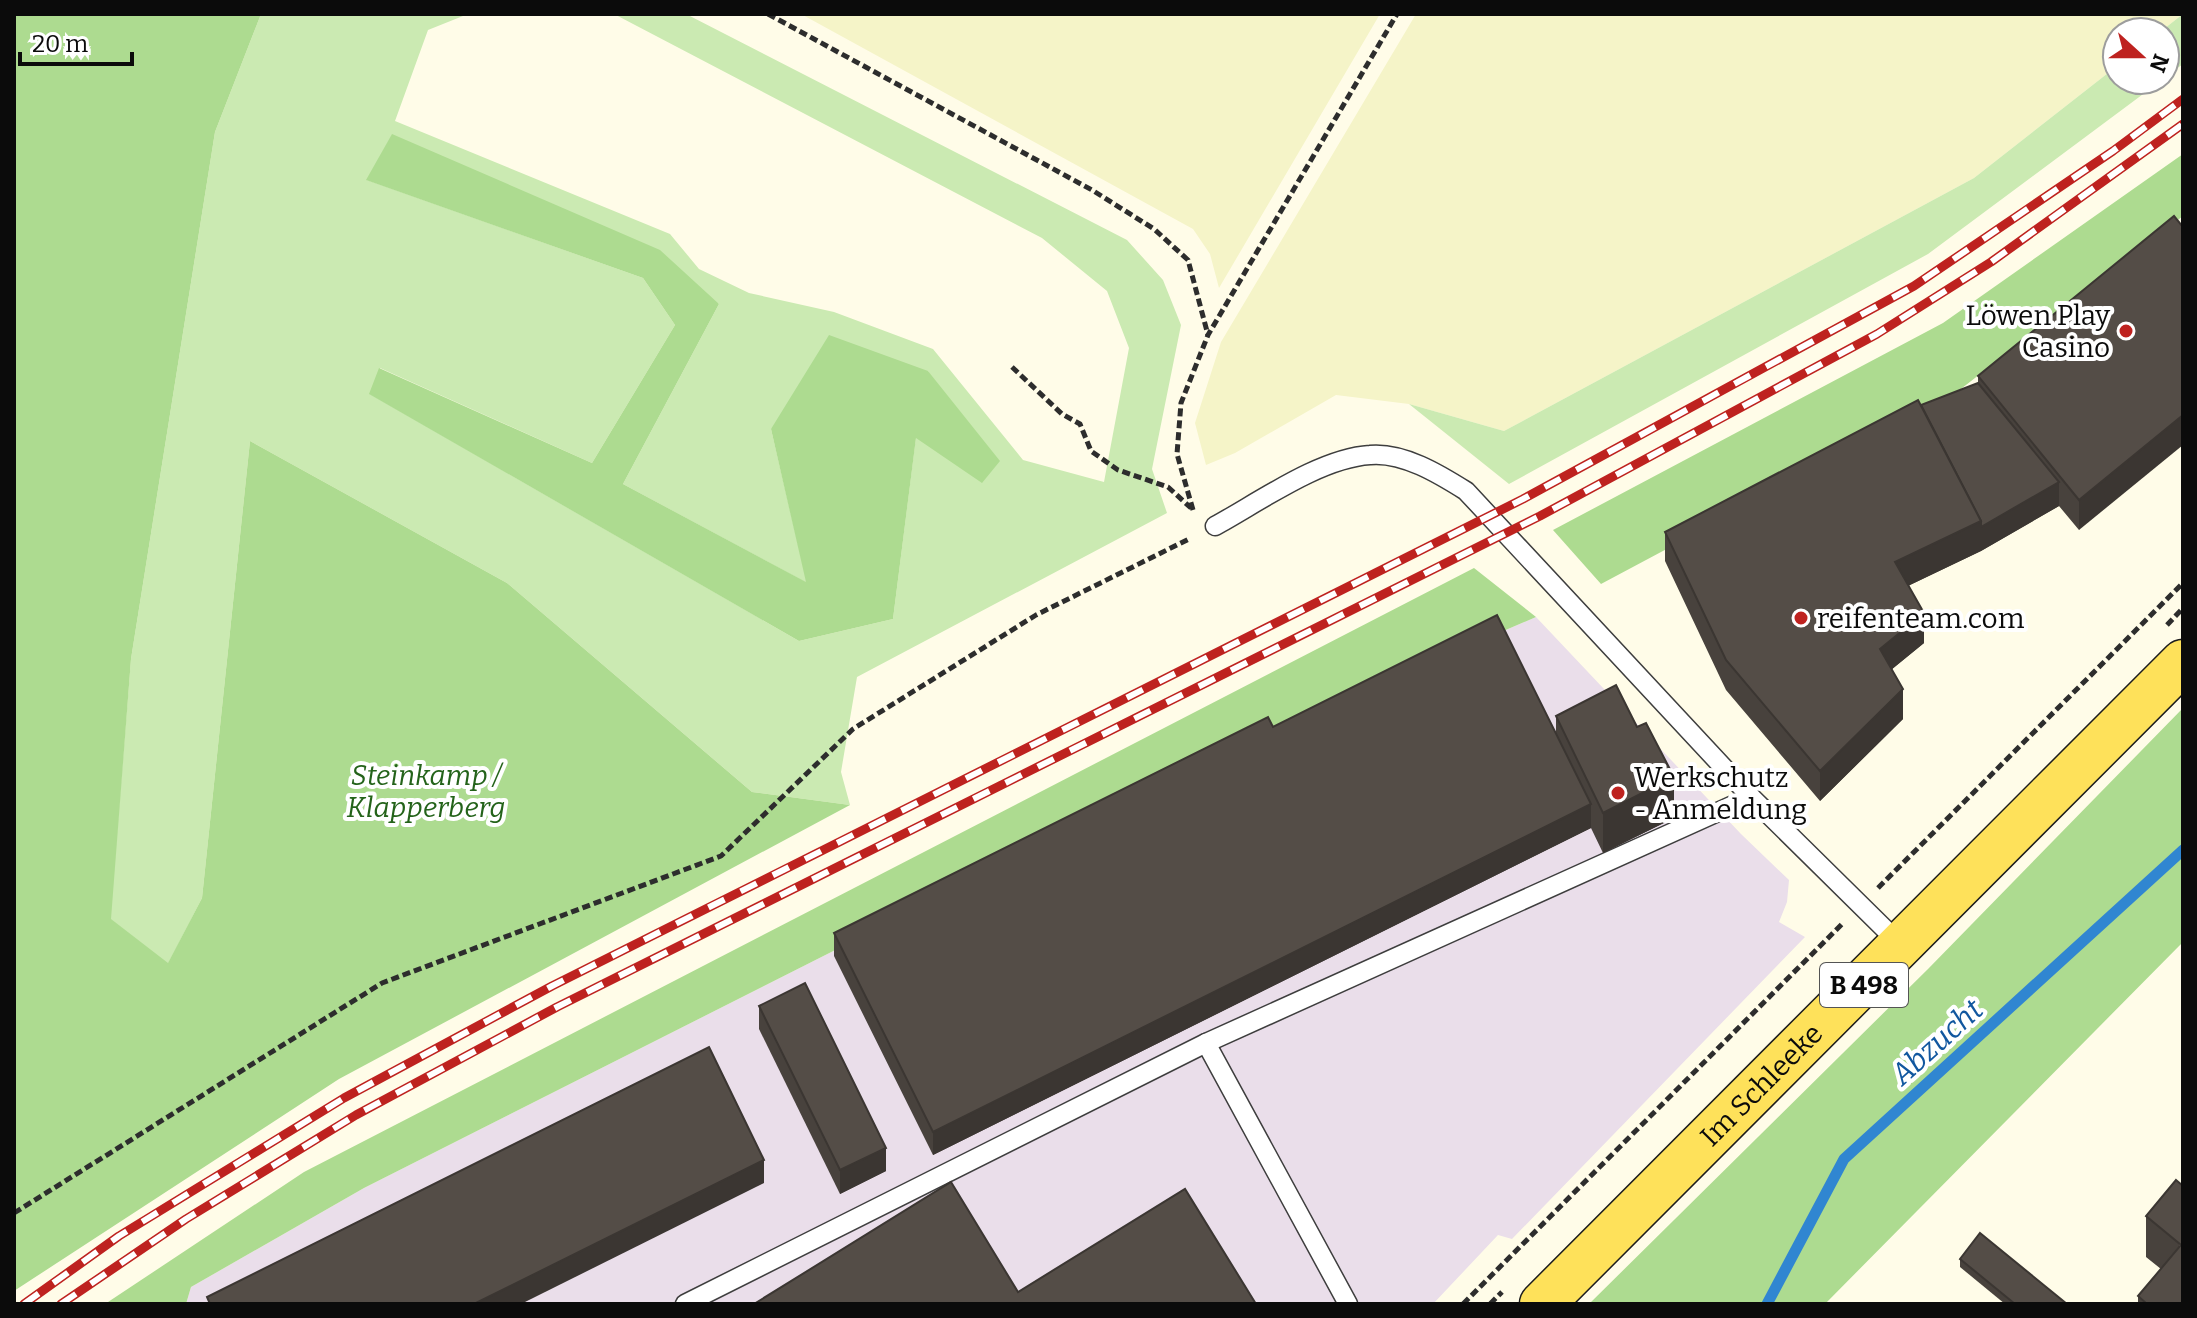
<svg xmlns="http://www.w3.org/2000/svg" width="2197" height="1318" font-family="Bitter,serif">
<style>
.industrial{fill:#eadeea}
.farmland{fill:#f5f4c8}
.green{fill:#cbeab2;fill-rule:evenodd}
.forest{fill:#addb90}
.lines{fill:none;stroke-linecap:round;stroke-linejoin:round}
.stream{stroke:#3086d1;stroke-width:11}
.service-casing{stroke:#3e3e3e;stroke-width:21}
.primary-casing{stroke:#1c1c1c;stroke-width:47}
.path{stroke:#2d2d2d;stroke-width:5;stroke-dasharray:8 4;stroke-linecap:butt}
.service{stroke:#fff;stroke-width:18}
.primary{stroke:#fee15a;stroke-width:44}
.rail-casing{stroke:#be221f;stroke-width:9}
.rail{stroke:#fff;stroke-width:6;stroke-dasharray:18;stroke-linecap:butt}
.wall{fill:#48423d}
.shaded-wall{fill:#3b3632}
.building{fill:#544d47;stroke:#3b3632;stroke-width:2}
.poi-dot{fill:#be221f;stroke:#fff;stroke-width:3}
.labels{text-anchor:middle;stroke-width:8;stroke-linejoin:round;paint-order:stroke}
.shield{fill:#fff;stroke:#545454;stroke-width:2}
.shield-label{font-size:26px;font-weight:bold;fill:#0b0b0b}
.poi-label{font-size:28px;fill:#0b0b0b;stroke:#fff;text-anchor:start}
.park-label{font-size:28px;font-style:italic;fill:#24631a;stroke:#fff}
.street-label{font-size:28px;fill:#0b0b0b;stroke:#fff}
.water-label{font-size:30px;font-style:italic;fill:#11579f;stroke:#fff}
</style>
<rect width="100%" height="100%" fill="#fffce8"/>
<path class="industrial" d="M 1536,617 L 1741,834 L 1789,880 L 1787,902 L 1779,922 L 1805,937 L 1512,1239 L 1498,1235 L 1433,1304 L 186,1304 L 191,1287 L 364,1188 L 1261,735 Z"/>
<g class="farmland">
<path d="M 801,14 L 1380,14 L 1219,288 L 1210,254 L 1193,229 Z"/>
<path d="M 1416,14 L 2183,14 L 2160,32 L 2117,32 L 2117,66 L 1974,178 L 1504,431 L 1409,404 L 1336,395 L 1235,453 L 1206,465 L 1195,423 L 1221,342 Z"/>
</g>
<g class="green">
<path d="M 261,14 L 468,14 L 428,30 L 395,121 L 670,234 L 699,269 L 749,293 L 834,312 L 933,349 L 1023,460 L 1104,482 L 1129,348 L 1107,291 L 1042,238 L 614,14 L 686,14 L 1127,240 L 1163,280 L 1181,325 L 1152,469 L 1167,513 L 857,677 L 841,772 L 850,805 L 752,792 L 507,583 L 250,441 L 202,898 L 168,964 L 110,919 L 131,659 L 215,132 ZM 392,135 L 719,304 L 623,484 L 807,583 L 771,429 L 928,371 L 982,482 L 916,437 L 893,619 L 799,641 L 370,394 L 380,368 L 592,463 L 675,325 L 643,278 L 367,180 Z"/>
<path d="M 2183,14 L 2183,64 L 2165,77 L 2165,32 L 2160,32 Z"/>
<path d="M 2117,66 L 2117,80 L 2162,80 L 1928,254 L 1509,484 L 1409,404 L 1504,431 L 1974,178 Z"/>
</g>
<g class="forest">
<path d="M 14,14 L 261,14 L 215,132 L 131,659 L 111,919 L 168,963 L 202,898 L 250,441 L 507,583 L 752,792 L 850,805 L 339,1079 L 14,1291 Z"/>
<path d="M 392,134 L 660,250 L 719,304 L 623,484 L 806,582 L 771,429 L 829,335 L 928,371 L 1000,461 L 982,483 L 916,438 L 893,619 L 799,641 L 369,394 L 379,368 L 592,463 L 675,325 L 643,278 L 366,180 Z"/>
<path d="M 2183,154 L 2183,216 L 1948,399 L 1601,584 L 1553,530 L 1943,323 Z"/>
<path d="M 1474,568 L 1536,617 L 1261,735 L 364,1188 L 191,1287 L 186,1304 L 105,1304 L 304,1172 Z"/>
<path d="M 2183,708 L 2183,942 L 1825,1304 L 1589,1304 L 1928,969 Z"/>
</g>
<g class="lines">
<path class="stream" d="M 1767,1304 L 1844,1159 L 2183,850"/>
<g class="service-casing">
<g id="service">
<path d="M 1215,526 C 1259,502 1320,458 1370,455 C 1403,452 1439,474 1466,491 L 1751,797 L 1901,945"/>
<path d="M 1206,1043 L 1348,1304"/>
<path d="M 685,1304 L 1206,1043 L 1751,797"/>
</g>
</g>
<g class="primary-casing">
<g id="primary">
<path id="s1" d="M 1542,1304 L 2183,662"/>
</g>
</g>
<g class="path">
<path d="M 768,14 L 1092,190 L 1154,229 L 1188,260 L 1208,335"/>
<path d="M 1012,367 L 1062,414 L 1080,424 L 1091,451 L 1118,470 L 1168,487 L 1191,508"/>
<path d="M 1193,510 L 1177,454 L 1181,403 L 1208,335 L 1397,14"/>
<path d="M 2167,625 L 2183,608"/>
<path d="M 1878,888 L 2183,583"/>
<path d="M 14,1213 L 382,983 L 721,856 L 853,729 L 1036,615 L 1191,538"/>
<path d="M 1463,1304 L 1843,923"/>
<path d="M 1490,1304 L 1502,1292"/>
</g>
<use href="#service" class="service"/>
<use href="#primary" class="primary"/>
<g class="rail-casing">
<g id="rail">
<path d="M 24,1304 L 119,1236 L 344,1098 L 552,986 L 1523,499 L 1914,286 L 2113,151 L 2183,99"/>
<path d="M 61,1304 L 186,1219 L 356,1115 L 557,1007 L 1540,516 L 1877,334 L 1991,262 L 2183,124"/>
</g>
</g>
<use href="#rail" class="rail"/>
</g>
<g class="wall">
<path d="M 2174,216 L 2079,530 L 2059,506 L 1981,551 L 1908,586 L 1924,643 L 1892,669 L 1903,719 L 1820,801 L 1726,690 L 1665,561 L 1665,532 L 1921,405 L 1978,383 L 1978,376 Z"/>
<path d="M 1556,716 L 1674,818 L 1603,853 L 1591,828 L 933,1155 L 834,956 L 834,933 L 1273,727 L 1556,733 Z"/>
<path d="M 759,1006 L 886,1171 L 840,1194 L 759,1029 Z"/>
<path d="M 2176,1180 L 2183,1304 L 2138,1304 L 2138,1296 L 2161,1269 L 2146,1257 L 2146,1216 Z"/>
<path d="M 1960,1259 L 2067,1304 L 2005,1304 L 1960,1267 Z"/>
</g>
<g class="shaded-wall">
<path d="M 2183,415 L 2183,445 L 2079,530 L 2079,500 Z"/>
<path d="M 2059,482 L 2059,506 L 1981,551 L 1895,592 L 1895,562 Z"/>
<path d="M 1924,613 L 1924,643 L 1880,679 L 1880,649 Z"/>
<path d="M 1903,689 L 1903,719 L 1820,801 L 1820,771 Z"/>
<path d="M 1674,777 L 1674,818 L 1603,853 L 1603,813 Z"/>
<path d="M 1591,804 L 1591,828 L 933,1155 L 933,1132 Z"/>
<path d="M 886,1148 L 886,1171 L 840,1194 L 840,1170 Z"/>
<path d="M 764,1160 L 764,1183 L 521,1304 L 474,1304 Z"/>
</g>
<g class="building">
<path d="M 2174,216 L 2183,227 L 2183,415 L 2079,500 L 1978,376 Z"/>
<path d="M 1978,383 L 2059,482 L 1981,527 L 1981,521 L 1921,405 Z"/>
<path d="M 1918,400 L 1981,521 L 1895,562 L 1924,613 L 1880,649 L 1903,689 L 1820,771 L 1726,660 L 1665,532 Z"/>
<path d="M 1497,615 L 1591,804 L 933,1132 L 834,933 L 1268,717 L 1273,727 Z"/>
<path d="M 1616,685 L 1637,727 L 1646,723 L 1674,777 L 1603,813 L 1556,716 Z"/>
<path d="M 805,983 L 886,1148 L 840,1170 L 759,1006 Z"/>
<path d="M 709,1047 L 764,1160 L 474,1304 L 210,1304 L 207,1297 Z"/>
<path d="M 2176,1180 L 2183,1186 L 2183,1304 L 2147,1304 L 2138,1296 L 2181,1245 L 2146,1216 Z"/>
<path d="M 951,1182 L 1018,1292 L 1185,1189 L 1256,1304 L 754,1304 Z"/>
<path d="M 1980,1233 L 2067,1304 L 2015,1304 L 1960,1259 Z"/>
</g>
<g class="poi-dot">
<circle cx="2126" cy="331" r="8"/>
<circle cx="1801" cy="618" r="8"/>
<circle cx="1618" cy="793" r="8"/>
</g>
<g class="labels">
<rect class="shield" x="1820" y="963" width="88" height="44" rx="6"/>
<g class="shield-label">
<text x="1864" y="994">B 498</text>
</g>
<g class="poi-label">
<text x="2110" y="325" text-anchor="end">Löwen Play<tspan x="2110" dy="32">Casino</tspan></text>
<text x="1817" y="628">reifenteam.com</text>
<text x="1634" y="787">Werkschutz<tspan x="1634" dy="32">- Anmeldung</tspan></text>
</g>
<g class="park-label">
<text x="426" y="785">Steinkamp /<tspan x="426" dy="32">Klapperberg</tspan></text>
</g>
<g class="street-label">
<text dy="10" stroke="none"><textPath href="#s1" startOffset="310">Im Schleeke</textPath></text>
</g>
<g class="water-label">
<text transform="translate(1937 1042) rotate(-42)" y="10">Abzucht</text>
</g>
</g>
<rect width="2197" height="1318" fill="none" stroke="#0b0b0b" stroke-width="32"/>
<g transform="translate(2141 56) rotate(111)"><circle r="38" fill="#ffffff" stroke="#9d9d9d" stroke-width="2"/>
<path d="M0-6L14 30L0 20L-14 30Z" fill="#be221f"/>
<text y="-12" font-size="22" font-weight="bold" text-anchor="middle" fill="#0b0b0b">N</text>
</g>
<path d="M20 52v12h112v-12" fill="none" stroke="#0b0b0b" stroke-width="4"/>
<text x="32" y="52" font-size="24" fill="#0b0b0b" stroke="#ffffff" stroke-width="6" paint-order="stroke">20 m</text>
</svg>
